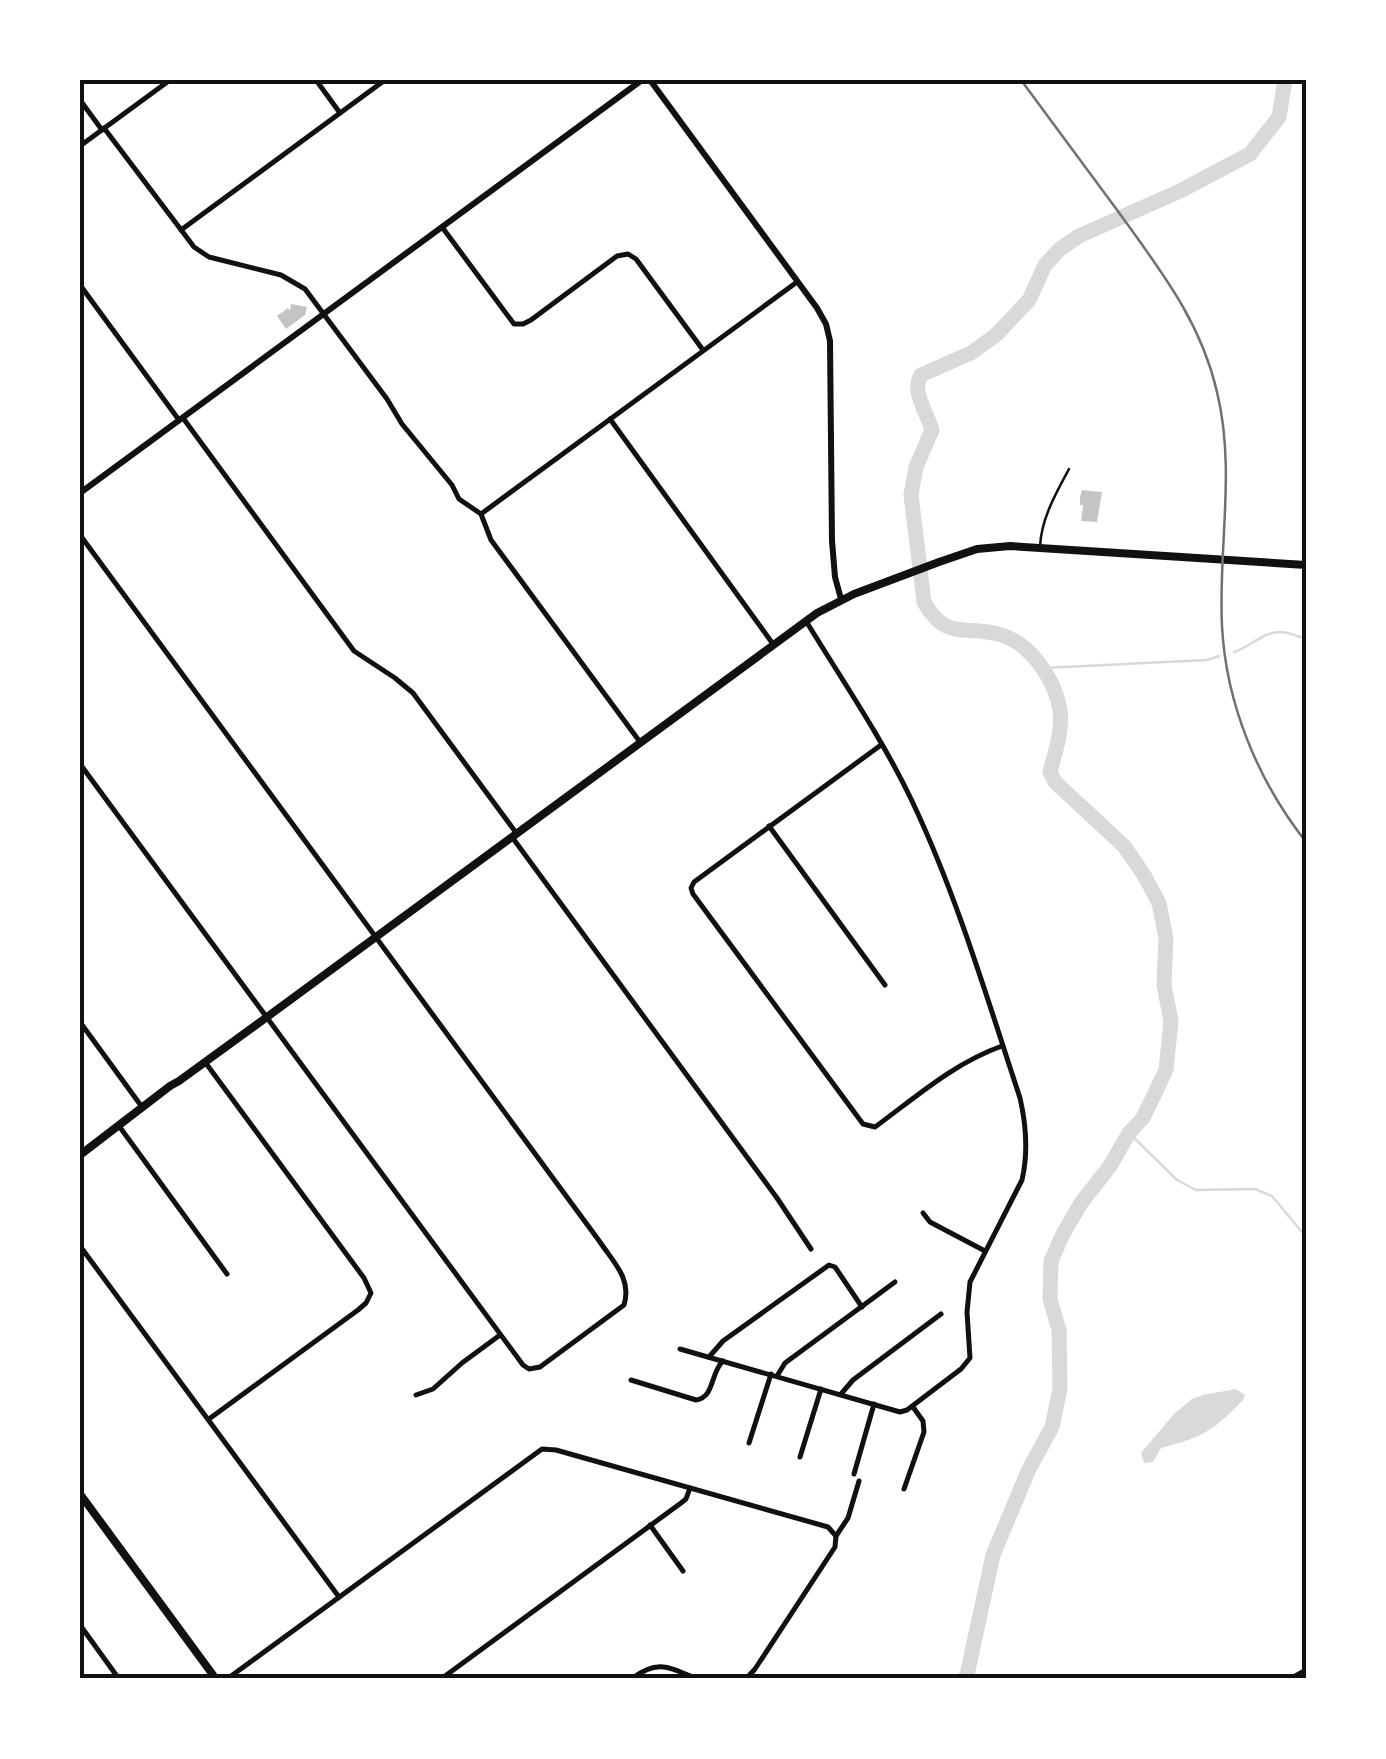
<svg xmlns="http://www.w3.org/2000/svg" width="1386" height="1759" font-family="'Roboto Serif',serif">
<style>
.water{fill:#d9d9d9}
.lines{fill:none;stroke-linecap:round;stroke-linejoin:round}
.stream{stroke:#d9d9d9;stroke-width:2.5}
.river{stroke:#d9d9d9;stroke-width:15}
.building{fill:#c4c4c4}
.service{stroke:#111;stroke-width:2.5}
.minor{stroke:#111;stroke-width:5}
.tertiary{stroke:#111;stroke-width:6}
.secondary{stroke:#111;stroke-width:6}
.primary{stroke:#111;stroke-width:8}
.rail{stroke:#707070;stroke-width:2.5}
.neatline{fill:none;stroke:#111;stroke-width:4}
</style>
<rect width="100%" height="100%" fill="#fff"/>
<path class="water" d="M 1236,1389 L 1245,1395 L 1243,1400 C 1213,1431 1203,1437 1161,1448 L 1153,1462 L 1144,1463 L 1141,1453 L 1174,1414 L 1192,1399 L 1203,1395 Z"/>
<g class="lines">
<g class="stream">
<path d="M 1234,652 C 1250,647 1264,631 1281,632 C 1289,632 1299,637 1306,639"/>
<path d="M 1043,668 L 1207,660 L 1219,656"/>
<path d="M 1129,1133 L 1177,1180 L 1196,1190 L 1255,1189 L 1272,1196 L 1306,1237"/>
</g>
<path class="river" d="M 964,1679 L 967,1675 L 993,1555 L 1029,1469 L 1052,1427 L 1060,1389 L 1059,1330 L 1050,1299 L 1051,1261 L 1063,1234 L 1081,1203 L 1110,1166 L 1129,1133 L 1143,1118 L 1166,1070 L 1171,1021 L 1164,985 L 1166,938 L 1159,903 L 1144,875 L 1124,846 L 1055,782 L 1050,772 C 1055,753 1063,729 1060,710 C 1055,679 1030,642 998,634 C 964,625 946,641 924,602 L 911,495 L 916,467 L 932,430 C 927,412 911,392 921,375 L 971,353 L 996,335 L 1029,300 L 1045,265 L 1060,249 L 1079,236 L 1180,191 L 1250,154 L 1279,117 L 1285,80"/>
</g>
<g class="building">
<path d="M 291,304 L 307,307 L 305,315 L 286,329 L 277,316 L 288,308 L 290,311 Z"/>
<path d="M 1082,490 L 1102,492 L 1097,522 L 1081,521 L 1083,505 L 1080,505 L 1080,497 Z"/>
</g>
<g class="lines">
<path class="service" d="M 1040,547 C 1041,519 1056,493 1069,469"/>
<g class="minor">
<path d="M 316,80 L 340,113"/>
<path d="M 80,100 L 102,130"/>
<path d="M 104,128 L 188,239 L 194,247 L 209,257 L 281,275 L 305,289 L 387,399 L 402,424 L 452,485 L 459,499 L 481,514 L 491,540 L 640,742"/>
<path d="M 80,146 L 170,80"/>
<path d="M 442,227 L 514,324 L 523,324 L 531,320 L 617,256 L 628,254 L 636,259 L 703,350"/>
<path d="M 181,230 L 385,80"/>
<path d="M 80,285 L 179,420"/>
<path d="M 183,418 L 354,651 L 395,678 L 413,693 L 517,834"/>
<path d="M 610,419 L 773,644"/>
<path d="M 481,514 L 797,282"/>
<path d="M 80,535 L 600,1242 C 614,1263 632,1279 624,1305 L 540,1367 L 529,1369 L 523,1365 L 80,764"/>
<path d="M 881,745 L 694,882 L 691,888 L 693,894 L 863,1124 L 875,1127 C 916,1097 954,1063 1002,1046"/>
<path d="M 769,826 L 885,985"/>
<path d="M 512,837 L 777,1198 L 811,1249"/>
<path d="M 80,1022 L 142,1107"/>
<path d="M 205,1062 L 364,1278 L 371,1293 L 366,1303 L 358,1310 L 209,1419"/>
<path d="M 119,1126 L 227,1274"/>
<path d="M 923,1213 L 930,1222 L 985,1251"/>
<path d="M 80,1246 L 339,1597"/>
<path d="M 680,1349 L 900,1412 L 907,1410 L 961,1369 L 970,1358 L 967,1312 L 970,1282 L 1022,1180 C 1028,1154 1026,1124 1020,1098 C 987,998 957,896 912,801 C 882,738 842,680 806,621"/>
<path d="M 709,1357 L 723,1341 L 829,1265 L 835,1267 L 862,1307"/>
<path d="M 777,1376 L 785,1363 L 895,1282"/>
<path d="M 631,1380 L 696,1400 C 715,1397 710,1373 723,1361"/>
<path d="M 841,1394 L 853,1380 L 941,1314"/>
<path d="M 416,1395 L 433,1389 L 462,1363 L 500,1335"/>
<path d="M 749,1443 L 771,1374"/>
<path d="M 800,1457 L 821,1389"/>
<path d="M 854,1474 L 874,1404"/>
<path d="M 904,1489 L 924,1432 L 923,1421 L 913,1407"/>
<path d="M 650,1525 L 683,1571"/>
<path d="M 80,1625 L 119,1679"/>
<path d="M 227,1679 L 542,1449 L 556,1450 L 828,1527 L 836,1536"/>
<path d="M 441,1679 L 681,1503 L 686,1499 L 690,1488"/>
<path d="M 631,1679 C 658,1659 669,1667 697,1679"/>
<path d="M 746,1679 L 755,1669 L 835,1547 L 836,1536 L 848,1518 L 859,1481"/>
<path d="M 1290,1679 L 1306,1670"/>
</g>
<path class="tertiary" d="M 80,493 L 642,80"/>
<path class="secondary" d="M 650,80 L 817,308 L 826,324 L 830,341 L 832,541 L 835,577 L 841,599"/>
<g class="primary">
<path d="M 80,1155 L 170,1086 L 179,1081 L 267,1017 L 817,613 L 854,594 L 939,562 L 977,549 L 1010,546 L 1306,565"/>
<path d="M 80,1494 L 216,1679"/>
</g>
<path class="rail" d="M 1021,80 C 1054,125 1087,169 1120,214 C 1161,271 1201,322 1217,392 C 1236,470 1218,548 1222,626 C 1226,704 1258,781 1306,842"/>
</g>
<rect width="1386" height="1759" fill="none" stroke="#ffffff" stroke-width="165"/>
<rect x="82" y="82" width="1222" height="1594" class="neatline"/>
</svg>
